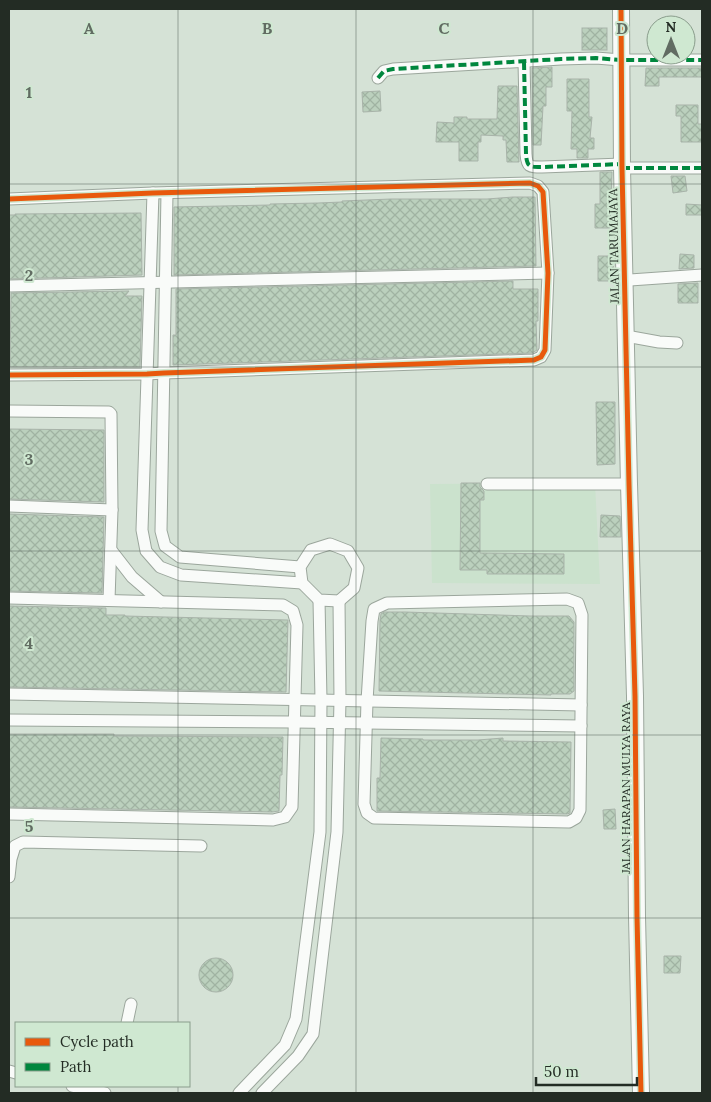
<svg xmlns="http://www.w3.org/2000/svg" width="711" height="1102" font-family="Lora,serif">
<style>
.built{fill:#cbe2cd}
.building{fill:url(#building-cross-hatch);stroke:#a8b3a9}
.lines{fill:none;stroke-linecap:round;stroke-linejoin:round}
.street-casing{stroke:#9ba69c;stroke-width:13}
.secondary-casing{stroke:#9ba69c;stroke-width:18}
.street{stroke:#f9fbf9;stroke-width:11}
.secondary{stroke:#f9fbf9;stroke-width:16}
.quiet{stroke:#00873e;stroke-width:4;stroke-dasharray:8 4;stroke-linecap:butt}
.cycleway-casing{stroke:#cfe8d1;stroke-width:8}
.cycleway{stroke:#e8590c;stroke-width:5}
.grid{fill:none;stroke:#616c62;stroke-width:1;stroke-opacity:0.55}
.labels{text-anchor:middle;stroke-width:4;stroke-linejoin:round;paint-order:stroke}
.street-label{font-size:12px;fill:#232c24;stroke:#cfe8d1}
.grid-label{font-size:16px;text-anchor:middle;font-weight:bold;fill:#616c62;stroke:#cfe8d1;stroke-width:4;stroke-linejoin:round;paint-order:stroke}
</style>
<defs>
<pattern id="building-cross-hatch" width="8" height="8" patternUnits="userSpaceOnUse" patternTransform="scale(1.25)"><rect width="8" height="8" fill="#bbd0bd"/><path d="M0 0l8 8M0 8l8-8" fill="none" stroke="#a0b3a2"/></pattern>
</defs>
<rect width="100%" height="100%" fill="#d5e2d6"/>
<path class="built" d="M 595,483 L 600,584 L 432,583 L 430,484 Z"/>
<g class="building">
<rect x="582" y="28" width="25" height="22"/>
<path d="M 552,67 L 552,87 L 546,87 L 546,106 L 543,106 L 541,145 L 533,145 L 532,68 Z"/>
<path d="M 702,68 L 702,77 L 659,77 L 659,86 L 645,86 L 646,68 Z"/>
<path d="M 567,79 L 589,79 L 589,117 L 592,117 L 590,138 L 594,138 L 594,149 L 588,149 L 588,158 L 577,158 L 577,149 L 571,149 L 572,111 L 567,111 Z"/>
<path d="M 498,86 L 517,86 L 519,162 L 507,162 L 506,140 L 503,140 L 503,136 L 481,135 L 481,142 L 478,142 L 478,161 L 459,161 L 459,142 L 436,142 L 437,122 L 454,123 L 454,117 L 467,117 L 467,119 L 497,119 Z"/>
<path d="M 380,91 L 381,111 L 363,112 L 362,92 Z"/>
<path d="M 676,105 L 698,105 L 698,124 L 702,124 L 702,142 L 681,142 L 681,116 L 676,116 Z"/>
<path d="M 600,172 L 612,172 L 610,228 L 595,228 L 595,204 L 600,204 Z"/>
<path d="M 671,176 L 685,176 L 687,191 L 673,193 Z"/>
<path d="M 513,197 L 535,197 L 536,266 L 174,275 L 174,207 L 270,205 L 270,204 L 318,203 L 342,202 L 342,201 L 391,199 L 487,199 Z"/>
<path d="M 686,204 L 702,205 L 702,215 L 686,215 Z"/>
<path d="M 141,213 L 142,275 L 9,279 L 9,215 L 15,215 L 15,214 Z"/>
<path d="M 680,254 L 694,255 L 694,268 L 679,269 Z"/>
<path d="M 598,256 L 614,256 L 613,281 L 598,281 Z"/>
<path d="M 513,281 L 513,289 L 538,289 L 538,321 L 536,321 L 537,350 L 532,353 L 173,365 L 173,335 L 176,335 L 176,289 Z"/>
<path d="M 698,283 L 698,303 L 678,303 L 678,284 Z"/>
<path d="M 129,291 L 125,296 L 142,296 L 140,367 L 10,367 L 11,293 Z"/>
<path d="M 596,402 L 615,402 L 615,464 L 597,465 Z"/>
<path d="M 9,429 L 104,430 L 104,502 L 9,499 Z"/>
<path d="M 461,483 L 480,483 L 480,487 L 484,491 L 484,500 L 480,500 L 480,553 L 564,554 L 564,574 L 487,574 L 487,570 L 460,570 Z"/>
<path d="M 9,514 L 104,517 L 102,593 L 9,591 Z"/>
<path d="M 601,515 L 620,516 L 621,537 L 600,537 Z"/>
<path d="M 9,606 L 106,608 L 106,615 L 125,615 L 125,616 L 288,620 L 286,692 L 9,687 Z"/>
<path d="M 384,612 L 405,612 L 530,616 L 569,616 L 574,622 L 574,691 L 570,694 L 551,694 L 551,695 L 379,691 L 380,620 L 381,614 Z"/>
<path d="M 9,734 L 114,734 L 114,736 L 283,737 L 282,775 L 280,775 L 279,811 L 272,812 L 9,807 Z"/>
<path d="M 381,738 L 423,739 L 423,740 L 478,740 L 503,738 L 503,741 L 571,742 L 570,813 L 567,814 L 377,811 L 377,778 L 380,778 Z"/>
<path d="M 615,809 L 616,829 L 604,829 L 603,810 Z"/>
<path d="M 664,956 L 681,956 L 680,973 L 664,973 Z"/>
<circle cx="216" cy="975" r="17"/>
</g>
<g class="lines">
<g class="street-casing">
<g id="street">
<path d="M 524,62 L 526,154 C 527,167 529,167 542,167 L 622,164"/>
<path d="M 378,78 L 384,71 L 393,69 L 561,59 L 596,58 L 621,60 L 702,60"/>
<path d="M 622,168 L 702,168"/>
<path d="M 153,193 L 142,530 L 146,551 L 160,567 L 181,575 L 302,583"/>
<path d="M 167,193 L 161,531 L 165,546 L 180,557 L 300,567"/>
<path d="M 9,199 L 153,193 L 530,183 L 538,186 L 543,192 L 548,273 L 545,350 L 541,357 L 534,360 L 164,373 L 147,374 L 9,375"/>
<path d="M 625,282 L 630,280 L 702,275"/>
<path d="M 9,286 L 548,273"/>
<path d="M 626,336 L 659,342 L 677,343"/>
<path d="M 9,411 L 109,412 L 111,414 L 112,510 L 109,600"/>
<path d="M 487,484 L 629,484"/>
<path d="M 9,506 L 112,510"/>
<path d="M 330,544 L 348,551 L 358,568 L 354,588 L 339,601 L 319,600 L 302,583 L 300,567 L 311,550 Z"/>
<path d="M 111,550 L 132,577 L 161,602"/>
<path d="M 9,598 L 283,605 L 293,611 L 297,625 L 292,807 L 285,817 L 273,820 L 9,814"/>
<path d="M 567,599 L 578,603 L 582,615 L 580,810 L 576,818 L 569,822 L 374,818 L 367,813 L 364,804 L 367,701 L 372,621 L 374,609 L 387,603 Z"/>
<path d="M 9,694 L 581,705"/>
<path d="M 9,720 L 294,722 L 581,726"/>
<path d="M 9,877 L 11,859 L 15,846 L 23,842 L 201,846"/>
<path d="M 127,1023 L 131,1004"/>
<path d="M 9,1071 L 16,1073"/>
<path d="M 72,1086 L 105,1093"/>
<path d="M 239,1093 L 285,1045 L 296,1019 L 320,832 L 321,700 L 319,600"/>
<path d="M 262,1093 L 298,1056 L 313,1034 L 337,832 L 340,700 L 339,601"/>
</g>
</g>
<g class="secondary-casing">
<path id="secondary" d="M 621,9 L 622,168 L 629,484 L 635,696 L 637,916 L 641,1093"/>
</g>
<use href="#street" class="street"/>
<use href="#secondary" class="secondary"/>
<g class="quiet">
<path d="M 524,62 L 526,154 C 527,167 529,167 542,167 L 622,164"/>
<path d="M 378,78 L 384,71 L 393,69 L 561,59 L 596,58 L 621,60 L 702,60"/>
<path d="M 622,168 L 702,168"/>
</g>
<g class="cycleway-casing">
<g id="cycleway">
<path d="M 621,9 L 622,168 L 629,484 L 635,696 L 637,916 L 641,1093"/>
<path d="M 9,199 L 153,193 L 530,183 L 538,186 L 543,192 L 548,273 L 545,350 L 541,357 L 534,360 L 164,373 L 147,374 L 9,375"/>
</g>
</g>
<use href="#cycleway" class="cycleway"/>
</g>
<path class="grid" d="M 178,9 L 178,1023M 356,9 L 356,1093M 533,9 L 533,1093M 9,184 L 702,184M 9,367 L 702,367M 9,551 L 702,551M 9,735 L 702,735M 9,918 L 702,918M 178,1086 L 178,1093"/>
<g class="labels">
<g class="street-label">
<text transform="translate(614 246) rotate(-91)" y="4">JALAN TARUMAJAYA</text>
<text transform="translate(626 788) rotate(-90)" y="4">JALAN HARAPAN MULYA RAYA</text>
</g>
</g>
<g class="grid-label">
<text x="89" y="34">A</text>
<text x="267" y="34">B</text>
<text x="444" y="34">C</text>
<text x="622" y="34">D</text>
<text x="29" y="98">1</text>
<text x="29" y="281">2</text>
<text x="29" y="465">3</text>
<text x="29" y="649">4</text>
<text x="29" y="832">5</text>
</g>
<rect width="711" height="1102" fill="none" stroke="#232c24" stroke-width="20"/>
<rect x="15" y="1022" width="175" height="65" fill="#cfe8d1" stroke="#8a9d8c"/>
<rect x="25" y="1038" width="25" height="8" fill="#e8590c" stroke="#8a9d8c"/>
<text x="60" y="1047" font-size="15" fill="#232c24">Cycle path</text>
<rect x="25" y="1063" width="25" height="8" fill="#00873e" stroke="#8a9d8c"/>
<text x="60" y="1072" font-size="15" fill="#232c24">Path</text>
<g transform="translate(671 40)"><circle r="24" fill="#cfe8d1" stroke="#8a9d8c"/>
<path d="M0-4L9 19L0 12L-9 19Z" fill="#616c62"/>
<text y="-8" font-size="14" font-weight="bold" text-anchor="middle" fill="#232c24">N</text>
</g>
<path d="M536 1077v8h101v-8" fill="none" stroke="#232c24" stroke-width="2.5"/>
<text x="544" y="1077" font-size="15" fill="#232c24" stroke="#cfe8d1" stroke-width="4" paint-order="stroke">50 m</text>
</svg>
